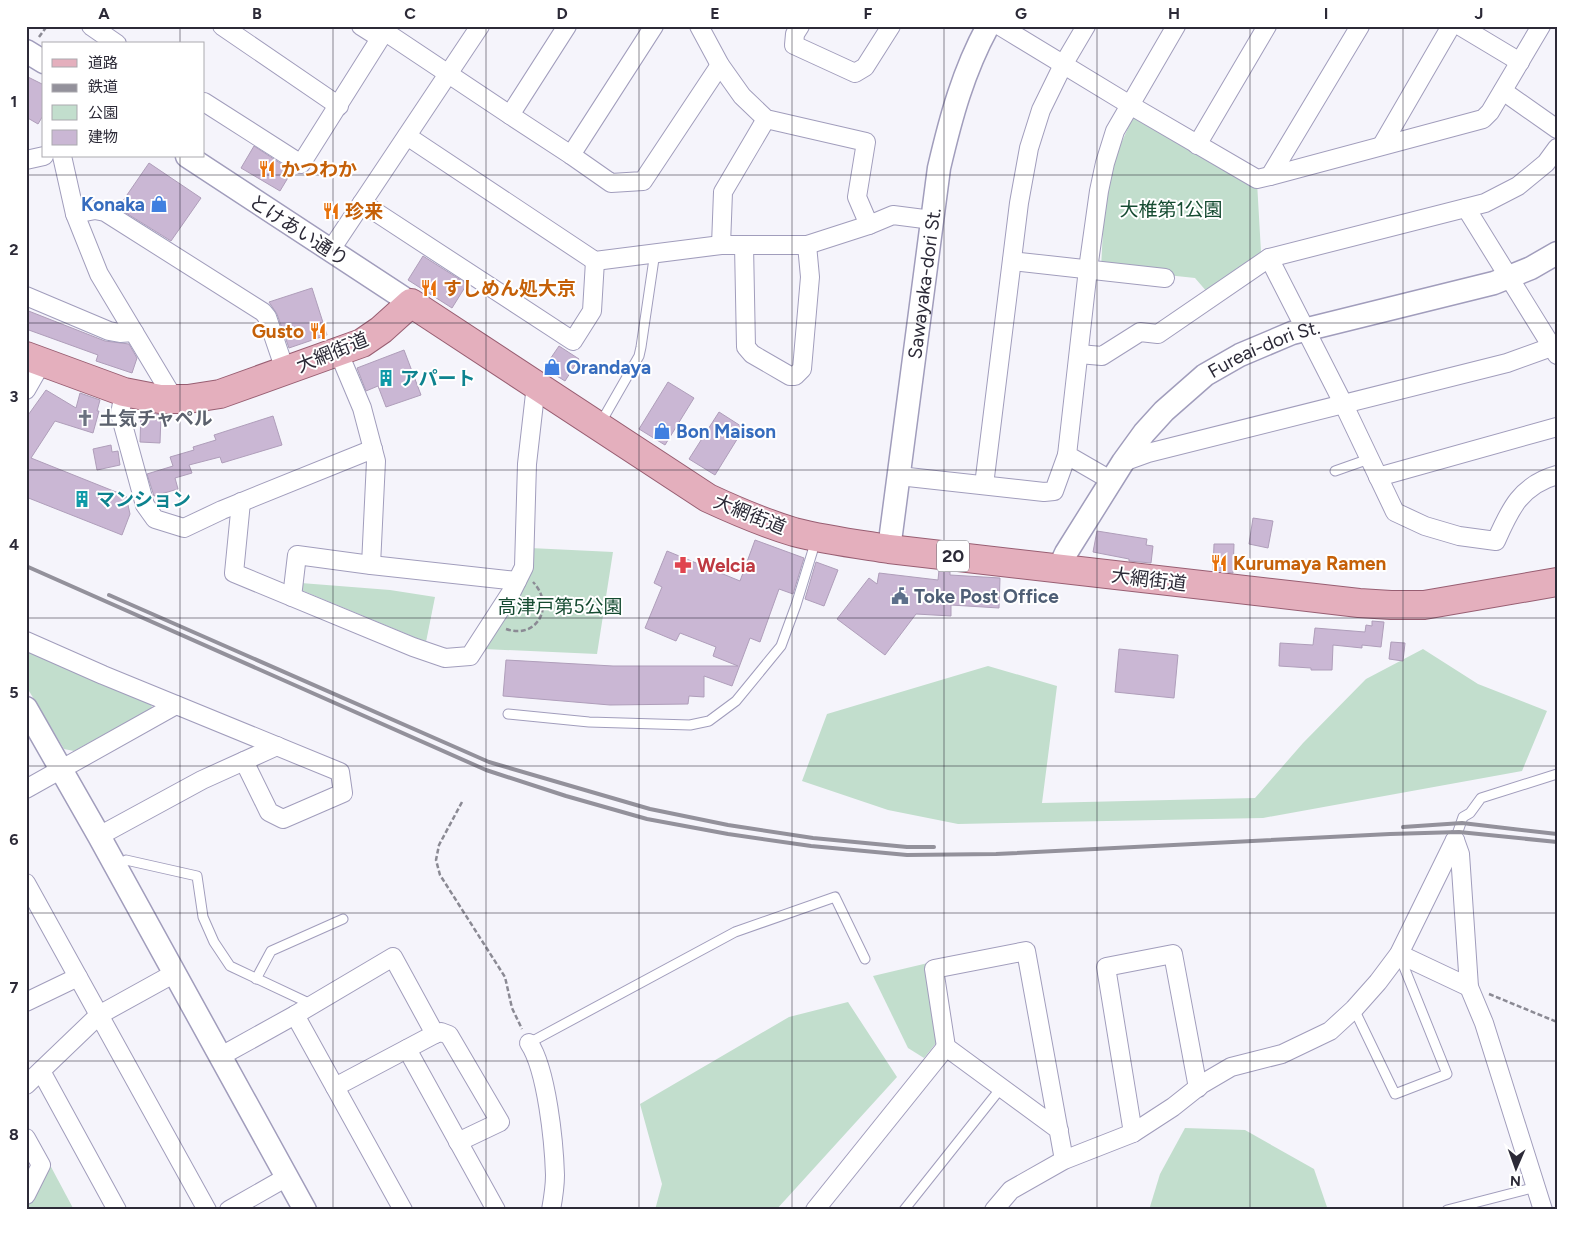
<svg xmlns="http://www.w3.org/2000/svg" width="1583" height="1236" font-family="Figtree,'Noto Sans JP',sans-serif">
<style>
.green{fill:#c2decd}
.building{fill:#cab7d4;stroke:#af9eba}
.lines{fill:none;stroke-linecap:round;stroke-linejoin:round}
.service-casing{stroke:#a19dbc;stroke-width:11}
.minor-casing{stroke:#a19dbc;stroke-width:20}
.tertiary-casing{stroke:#a19dbc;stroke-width:25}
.primary-casing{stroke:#985e72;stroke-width:30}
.path{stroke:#8b8a94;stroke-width:2.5;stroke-dasharray:5 2.5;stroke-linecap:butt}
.service{stroke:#fff;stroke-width:9}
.minor{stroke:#fff;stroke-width:18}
.tertiary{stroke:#fff;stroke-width:22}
.primary{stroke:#e4afbd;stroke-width:28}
.rail{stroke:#93919b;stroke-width:4}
.grid{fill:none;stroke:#2c2a37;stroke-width:1;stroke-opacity:0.55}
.labels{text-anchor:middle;stroke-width:4;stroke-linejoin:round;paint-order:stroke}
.shield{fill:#fff;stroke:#6b6a73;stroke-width:1}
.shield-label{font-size:18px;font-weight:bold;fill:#2c2a37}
.food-label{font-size:19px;font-weight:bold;fill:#c56008;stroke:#fff;text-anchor:start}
.shop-label{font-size:19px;font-weight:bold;fill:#366cbe;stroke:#fff;text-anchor:start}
.park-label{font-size:19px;fill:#154b31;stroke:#fff}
.street-label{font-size:19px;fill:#2c2a37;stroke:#fff}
.culture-label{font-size:19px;font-weight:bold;fill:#0d838f;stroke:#fff;text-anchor:start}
.worship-label{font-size:19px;font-weight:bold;fill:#5b616d;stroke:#fff;text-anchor:start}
.health-label{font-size:19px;font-weight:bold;fill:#be3a42;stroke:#fff;text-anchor:start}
.service-label{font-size:19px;font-weight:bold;fill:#4e5e75;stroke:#fff;text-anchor:start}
.neatline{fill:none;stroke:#2c2a37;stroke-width:2}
.grid-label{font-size:16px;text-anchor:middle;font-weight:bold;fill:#2c2a37}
</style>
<rect width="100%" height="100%" fill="#f5f4fb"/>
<g class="green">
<path d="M 1133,117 L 1257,182 L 1261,252 L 1208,293 L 1195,278 L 1101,268 L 1105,192 L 1119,148 Z"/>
<path d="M 530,548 L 613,552 L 597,654 L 484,649 Z"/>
<path d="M 301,583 L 390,590 L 435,597 L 426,642 L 301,590 Z"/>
<path d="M 26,642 L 150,697 L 152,708 L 74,751 L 64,749 L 26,686 Z"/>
<path d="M 1423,649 L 1478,684 L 1547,711 L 1522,771 L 1263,818 L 958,824 L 888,810 L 802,781 L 827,714 L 988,666 L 1057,686 L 1042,803 L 1255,798 L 1303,743 L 1366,679 Z"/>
<path d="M 928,963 L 941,1037 L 924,1058 L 908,1048 L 873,976 Z"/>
<path d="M 848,1002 L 897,1077 L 776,1210 L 655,1210 L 662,1184 L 640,1104 L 789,1017 Z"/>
<path d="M 1185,1128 L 1245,1130 L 1314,1169 L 1328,1210 L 1149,1210 L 1160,1174 Z"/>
<path d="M 50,1165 L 74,1210 L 26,1210 Z"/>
</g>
<g class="building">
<path d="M 26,76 L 44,85 L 44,114 L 38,124 L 26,117 Z"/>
<path d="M 254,146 L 292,171 L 280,191 L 241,168 Z"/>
<path d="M 149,163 L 201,198 L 171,241 L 118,208 Z"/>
<path d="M 423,256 L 467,284 L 452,308 L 408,280 Z"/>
<path d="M 312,288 L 327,335 L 289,348 L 277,314 L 269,302 Z"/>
<path d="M 26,310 L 105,341 L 129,344 L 137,358 L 132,373 L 96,361 L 98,355 L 26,329 Z"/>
<path d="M 559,346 L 579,359 L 565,381 L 544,368 Z"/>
<path d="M 404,350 L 421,395 L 386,407 L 378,386 L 366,391 L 357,368 Z"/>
<path d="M 668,382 L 694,398 L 665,445 L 639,429 Z"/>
<path d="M 46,390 L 76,408 L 80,393 L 100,400 L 97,411 L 99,411 L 93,433 L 55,421 L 31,458 L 126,496 L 130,514 L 122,535 L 26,497 L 26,418 Z"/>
<path d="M 141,411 L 161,415 L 160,443 L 140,442 Z"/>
<path d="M 719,412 L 744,428 L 715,475 L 689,459 Z"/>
<path d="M 273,416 L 282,445 L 222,463 L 220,457 L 189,465 L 192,473 L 175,478 L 178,489 L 154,496 L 147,474 L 173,466 L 170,457 L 194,450 L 193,447 L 216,440 L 214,435 Z"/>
<path d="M 111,445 L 112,452 L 118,451 L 120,465 L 97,470 L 93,449 Z"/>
<path d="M 1253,518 L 1273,521 L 1268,548 L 1249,544 Z"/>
<path d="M 1097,531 L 1147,539 L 1146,545 L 1153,546 L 1151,563 L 1129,561 L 1129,559 L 1093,552 Z"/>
<path d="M 755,540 L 804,558 L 793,594 L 779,589 L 760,642 L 750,638 L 732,686 L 704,676 L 704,697 L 689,696 L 688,704 L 610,705 L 503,696 L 506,660 L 613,666 L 738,666 L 713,656 L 716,647 L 680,633 L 676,641 L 645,628 L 662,587 L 654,583 L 667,551 L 740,581 Z"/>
<path d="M 1214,544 L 1234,544 L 1233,573 L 1213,570 Z"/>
<path d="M 816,562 L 838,570 L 824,606 L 805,599 Z"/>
<path d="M 939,570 L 950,572 L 950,575 L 1000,578 L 999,608 L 951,605 L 951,616 L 916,614 L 885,655 L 837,619 L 869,578 L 877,584 L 879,573 L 938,580 Z"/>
<path d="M 1372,621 L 1384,622 L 1381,647 L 1362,645 L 1362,648 L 1333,645 L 1332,670 L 1311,670 L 1311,668 L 1279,666 L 1280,643 L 1313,645 L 1315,628 L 1365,632 L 1366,625 L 1372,626 Z"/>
<path d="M 1391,642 L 1405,643 L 1403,661 L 1389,659 Z"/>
<path d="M 1119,649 L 1178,655 L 1174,698 L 1115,692 Z"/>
</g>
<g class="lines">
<g class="service-casing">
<g id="service">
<path d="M 600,424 L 639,356 L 641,347 L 655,252"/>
<path d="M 1335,471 L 1369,459"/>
<path d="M 508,714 L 589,722 L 690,725 L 709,721 L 736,701 L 781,646 L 796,605 L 816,540"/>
<path d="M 1455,840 L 1463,817 L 1470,813 L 1481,798 L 1557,774"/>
<path d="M 116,866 L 126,860 L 197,876 L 203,917 L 214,942 L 230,966 L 313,1005"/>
<path d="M 256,979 L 271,951 L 343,919"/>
<path d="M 1354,1009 L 1395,1094 L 1447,1074 L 1400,957"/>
<path d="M 529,1043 L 735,932 L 835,897 L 865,959"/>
<path d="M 904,1210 L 1001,1088"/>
<path d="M 1447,1210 L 1536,1187"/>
</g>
</g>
<g class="minor-casing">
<g id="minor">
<path d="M 91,26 L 117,44"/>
<path d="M 222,26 L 339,106"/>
<path d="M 361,26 L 380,38"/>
<path d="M 567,26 L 510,115 L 571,155 L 654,26"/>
<path d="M 699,26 L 720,65 L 742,96 L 766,119 L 866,142 L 857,197 L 869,225 L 893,215 L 932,220"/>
<path d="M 800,26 L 795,34 L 794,45 L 855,73 L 865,67 L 891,26"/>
<path d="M 1000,26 L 1130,105 L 1257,179 L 1270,176 L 1483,119 L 1490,112 L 1541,26"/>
<path d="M 1460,26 L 1520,62"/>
<path d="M 384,31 L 510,115"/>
<path d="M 1503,91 L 1557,129"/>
<path d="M 204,102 L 301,164 L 388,26"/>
<path d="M 407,136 L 595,261 L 721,245 L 807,245 L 869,225"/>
<path d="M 1197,145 L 1267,26"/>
<path d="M 1382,145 L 1451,26"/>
<path d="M 571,155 L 611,183 L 643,181 L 720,65"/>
<path d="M 62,156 L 75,214 L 99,274 L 174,399"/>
<path d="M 26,160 L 44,156"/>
<path d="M 1270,176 L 1360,26"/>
<path d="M 362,203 L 573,341 L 592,311 L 595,261"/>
<path d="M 1466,208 L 1557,355"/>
<path d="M 75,214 L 95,210 L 105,212 L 263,312 L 267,317 L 285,370"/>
<path d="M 721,245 L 723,192 L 766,119"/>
<path d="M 744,245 L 746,347 L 752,354 L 790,376 L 795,376 L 802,369 L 810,277 L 807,245"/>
<path d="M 330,251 L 480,26"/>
<path d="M 1269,258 L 1343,403 L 1395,512 L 1425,526 L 1459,536 L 1496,541 C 1510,509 1521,485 1557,475"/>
<path d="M 1012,261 L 1165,278"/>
<path d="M 26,296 L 109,331 L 120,333 L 134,332"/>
<path d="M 338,351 L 362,408 L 376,461 L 371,565"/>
<path d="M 1079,354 L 1102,356 L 1140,332 L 1158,334 L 1269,258 L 1485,203 L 1518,186 L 1546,163 L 1557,148"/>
<path d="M 26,390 L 42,362"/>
<path d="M 124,392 L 120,414 L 145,505 L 155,519 L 184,528 L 222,510 L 373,449"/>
<path d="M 1123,462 L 1148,453 L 1507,363 L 1557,345"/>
<path d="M 899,476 L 1044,492 L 1054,491 L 1067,455"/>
<path d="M 1378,477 L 1557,427"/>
<path d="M 1112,481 L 1067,455 L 1088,269 L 1099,191 L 1105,163 L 1115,131 L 1176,26"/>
<path d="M 984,485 L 1019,203 L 1029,148 L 1041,110 L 1063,65 L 1086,26"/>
<path d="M 241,502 L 234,573 L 413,647 L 445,658 L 470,656 L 512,591 L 524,567 L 527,464 L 536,385"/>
<path d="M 292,597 L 297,555 L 371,565 L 517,581"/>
<path d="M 26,641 L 103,675 L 340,772 L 343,793 L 283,819 L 269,812 L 244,761"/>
<path d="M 26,789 L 176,705"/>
<path d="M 99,836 L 202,780 L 277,746"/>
<path d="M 1455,840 L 1460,854 L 1469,987 L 1484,1023 L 1543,1210"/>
<path d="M 26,883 L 207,1210"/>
<path d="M 1399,954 L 1469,987"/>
<path d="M 26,1002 L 78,977"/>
<path d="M 295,1015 L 403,1210"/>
<path d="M 435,1034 L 441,1032 L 449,1035 L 500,1122 L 458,1142"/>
<path d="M 529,1043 C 547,1070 554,1143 555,1175 C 555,1186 553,1199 551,1210"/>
<path d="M 407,1049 L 496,1210"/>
<path d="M 221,1056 L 295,1015 L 393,957 L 435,1034 L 335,1087"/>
<path d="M 41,1071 L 117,1210"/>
<path d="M 26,1085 L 99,1015 L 175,973"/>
<path d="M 1059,1130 L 946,1047 L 934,969 L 1026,951 L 1064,1160"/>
<path d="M 1133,1133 L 1106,967 L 1173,954 L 1198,1088"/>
<path d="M 26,1138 L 41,1165 L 26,1195"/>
<path d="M 229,1210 L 287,1177"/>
<path d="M 815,1210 L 946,1047"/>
<path d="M 994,1210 L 1011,1190 L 1064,1160 L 1133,1133 L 1173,1107 L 1202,1084 L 1231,1067 L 1282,1054 L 1330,1031 L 1354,1009 L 1378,982 L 1399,954 L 1455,840"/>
</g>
</g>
<g class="tertiary-casing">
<g id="tertiary">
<path d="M 26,51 L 44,62"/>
<path d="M 187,156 L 411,303"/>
<path id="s1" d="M 889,549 L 939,168 C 951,117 963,72 988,26"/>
<path id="s2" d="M 1059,568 L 1066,553 L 1123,462 L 1144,433 L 1164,411 L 1205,375 L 1240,355 L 1292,333 L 1494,283 L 1531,268 L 1557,253"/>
<path d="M 26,708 L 99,836 L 305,1210"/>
</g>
</g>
<g class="primary-casing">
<path id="primary" d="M 26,356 L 124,392 L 160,399 L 188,399 L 220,394 L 362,343 L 381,330 L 411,303 L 708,498 C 736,511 764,523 794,532 C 825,540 857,544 889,549 L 1359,603 L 1391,605 L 1424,605 L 1557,582"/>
</g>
<g class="path">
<path d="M 39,37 L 47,26"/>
<path d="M 506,629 C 538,640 555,605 533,582"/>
<path d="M 462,802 L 439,845 L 436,860 L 440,875 L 505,977 L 512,1008 L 522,1029"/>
<path d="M 1489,994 L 1557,1022"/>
</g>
<use href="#service" class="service"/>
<use href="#minor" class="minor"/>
<use href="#tertiary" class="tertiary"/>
<use href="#primary" class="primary"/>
<g class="rail">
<path d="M 26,566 L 486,770 L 566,796 L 647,819 L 728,834 L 811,846 L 907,855 L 996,854 L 1390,834 L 1459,832 L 1557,842"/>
<path d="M 109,595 L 489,762 L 650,809 L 728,825 L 813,838 L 907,847 L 934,847"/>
<path d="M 1403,827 L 1462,823 L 1557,834"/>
</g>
</g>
<path class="grid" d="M 180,26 L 180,44M 333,26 L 333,1210M 486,26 L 486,1210M 639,26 L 639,1210M 792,26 L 792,1210M 944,26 L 944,1210M 1097,26 L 1097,1210M 1250,26 L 1250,1210M 1403,26 L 1403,1210M 180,156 L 180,1210M 26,175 L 1557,175M 26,323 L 1557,323M 26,470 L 1557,470M 26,618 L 1557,618M 26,766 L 1557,766M 26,913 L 1557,913M 26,1061 L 1557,1061"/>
<defs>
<g id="restaurant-bare" transform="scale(1.35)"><path d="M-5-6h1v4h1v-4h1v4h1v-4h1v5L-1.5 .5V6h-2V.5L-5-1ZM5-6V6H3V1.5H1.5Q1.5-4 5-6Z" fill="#e8710a" stroke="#fff" stroke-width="2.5" paint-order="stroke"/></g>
<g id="shop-bare" transform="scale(1.35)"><path d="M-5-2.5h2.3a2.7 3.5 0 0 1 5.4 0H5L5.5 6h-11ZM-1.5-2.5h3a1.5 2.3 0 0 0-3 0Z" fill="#3f7fe0" stroke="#fff" stroke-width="2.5" paint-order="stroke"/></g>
<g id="building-bare" transform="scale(1.35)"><path d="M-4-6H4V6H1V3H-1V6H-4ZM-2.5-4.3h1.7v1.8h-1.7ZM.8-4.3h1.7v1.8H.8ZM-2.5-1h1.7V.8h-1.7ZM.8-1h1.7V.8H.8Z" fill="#0f9aa8" stroke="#fff" stroke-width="2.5" paint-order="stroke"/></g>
<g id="church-bare" transform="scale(1.35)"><path d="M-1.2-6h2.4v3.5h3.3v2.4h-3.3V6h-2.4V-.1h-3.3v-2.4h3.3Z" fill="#6b7280" stroke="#fff" stroke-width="2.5" paint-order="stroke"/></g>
<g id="pharmacy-bare" transform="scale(1.35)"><path d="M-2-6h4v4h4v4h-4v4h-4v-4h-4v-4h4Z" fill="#e0444e" stroke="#fff" stroke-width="2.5" paint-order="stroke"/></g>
<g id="civic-bare" transform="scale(1.35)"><path d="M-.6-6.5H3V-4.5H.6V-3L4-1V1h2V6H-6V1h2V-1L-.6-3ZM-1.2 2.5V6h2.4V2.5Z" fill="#5c6f8a" stroke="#fff" stroke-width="2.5" paint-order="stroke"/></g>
</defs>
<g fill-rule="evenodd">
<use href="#restaurant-bare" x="267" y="169"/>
<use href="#shop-bare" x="159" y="204"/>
<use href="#restaurant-bare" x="331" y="211"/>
<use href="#restaurant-bare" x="429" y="288"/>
<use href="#restaurant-bare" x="318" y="331"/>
<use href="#shop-bare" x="552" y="367"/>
<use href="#building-bare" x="386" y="378"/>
<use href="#church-bare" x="85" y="418"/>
<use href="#shop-bare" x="662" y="431"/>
<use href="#building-bare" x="82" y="499"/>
<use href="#restaurant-bare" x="1219" y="563"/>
<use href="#pharmacy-bare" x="683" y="565"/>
<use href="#civic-bare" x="900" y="596"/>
</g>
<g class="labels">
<rect class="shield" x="937" y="540.5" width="32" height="31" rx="4"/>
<g class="shield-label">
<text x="953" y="562">20</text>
</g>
<g class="food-label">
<text x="281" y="176">かつわか</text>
<text x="345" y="218">珍来</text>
<text x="443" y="295">すしめん処大京</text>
<text x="304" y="338" text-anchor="end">Gusto</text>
<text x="1233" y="570">Kurumaya Ramen</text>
</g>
<g class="shop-label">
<text x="145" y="211" text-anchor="end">Konaka</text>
<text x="566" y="374">Orandaya</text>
<text x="676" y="438">Bon Maison</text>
</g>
<g class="park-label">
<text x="1171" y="216">大椎第1公園</text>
<text x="560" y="613">高津戸第5公園</text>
</g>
<g class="street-label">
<text transform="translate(299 230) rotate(33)" y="7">とけあい通り</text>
<text dy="7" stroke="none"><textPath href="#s1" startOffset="268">Sawayaka-dori St.</textPath></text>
<text dy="7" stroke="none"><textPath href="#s2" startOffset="309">Fureai-dori St.</textPath></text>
<text transform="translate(332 352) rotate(-22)" y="7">大網街道</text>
<text transform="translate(750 514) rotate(22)" y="7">大網街道</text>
<text transform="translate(1149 579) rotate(7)" y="7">大網街道</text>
</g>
<g class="culture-label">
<text x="400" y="385">アパート</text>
<text x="96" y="506">マンション</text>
</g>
<g class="worship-label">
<text x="99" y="425">土気チャペル</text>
</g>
<g class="health-label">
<text x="697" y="572">Welcia</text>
</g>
<g class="service-label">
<text x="914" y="603">Toke Post Office</text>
</g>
</g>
<rect width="1583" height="1236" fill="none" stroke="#ffffff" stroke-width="55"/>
<rect x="42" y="42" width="162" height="115" fill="#ffffff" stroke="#abaaaf"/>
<rect x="52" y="59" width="25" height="8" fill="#e4afbd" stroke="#abaaaf"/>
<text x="88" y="68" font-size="15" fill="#2c2a37">道路</text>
<rect x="52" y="84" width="25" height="8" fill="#93919b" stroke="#abaaaf"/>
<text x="88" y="92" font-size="15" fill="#2c2a37">鉄道</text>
<rect x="52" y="105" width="25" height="15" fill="#c2decd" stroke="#abaaaf"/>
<text x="88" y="118" font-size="15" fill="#2c2a37">公園</text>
<rect x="52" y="130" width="25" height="15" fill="#cab7d4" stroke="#abaaaf"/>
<text x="88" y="142" font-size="15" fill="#2c2a37">建物</text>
<g transform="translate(1516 1168) rotate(182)" stroke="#ffffff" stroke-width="4" paint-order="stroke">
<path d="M0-4L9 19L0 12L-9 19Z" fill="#2c2a37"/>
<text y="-8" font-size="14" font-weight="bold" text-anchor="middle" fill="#2c2a37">N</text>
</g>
<rect x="28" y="28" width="1528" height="1180" class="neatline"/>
<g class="grid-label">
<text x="104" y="19">A</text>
<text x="257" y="19">B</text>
<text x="410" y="19">C</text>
<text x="562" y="19">D</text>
<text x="715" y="19">E</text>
<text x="868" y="19">F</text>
<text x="1021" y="19">G</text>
<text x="1174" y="19">H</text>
<text x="1326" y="19">I</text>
<text x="1479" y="19">J</text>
<text x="14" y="107">1</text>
<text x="14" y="255">2</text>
<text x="14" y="402">3</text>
<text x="14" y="550">4</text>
<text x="14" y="698">5</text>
<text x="14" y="845">6</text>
<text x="14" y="993">7</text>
<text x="14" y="1140">8</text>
</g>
</svg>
